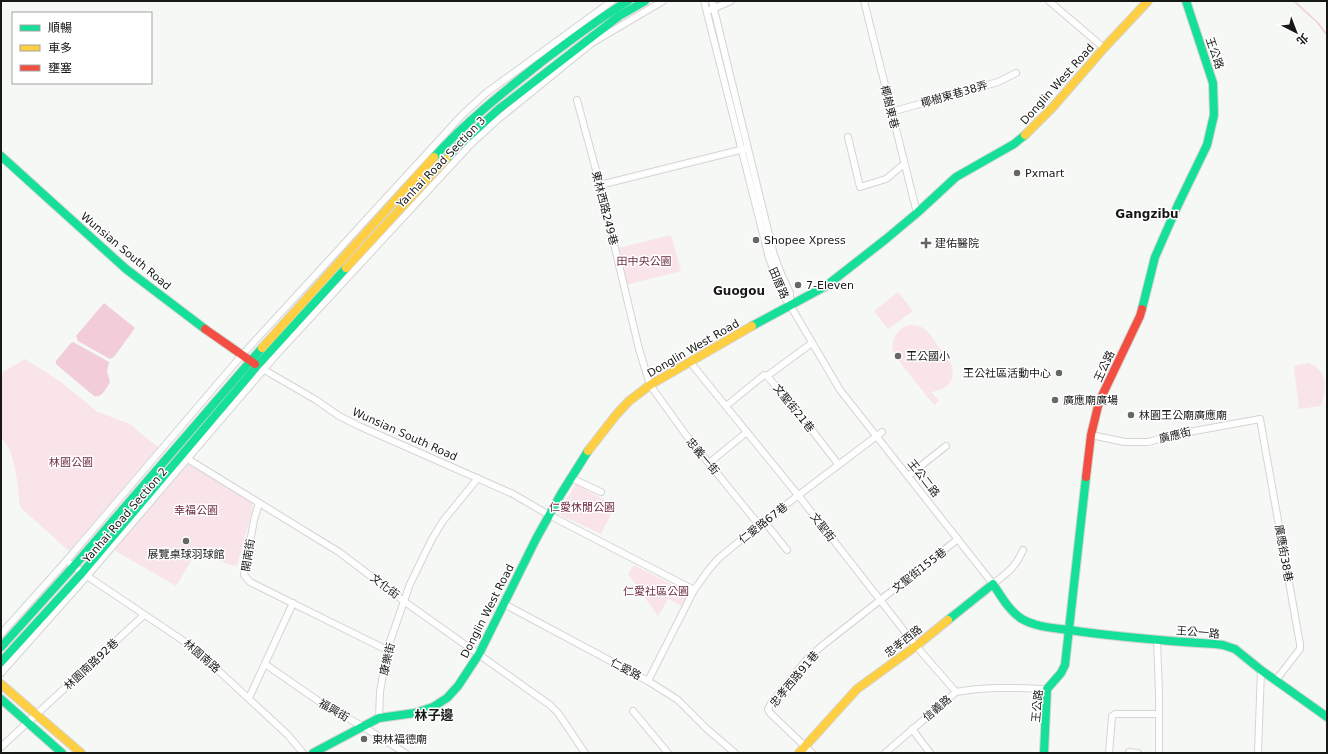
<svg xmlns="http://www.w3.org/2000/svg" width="1328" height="754" font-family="'DejaVu Sans','Noto Sans TC',sans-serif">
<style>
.green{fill:#f8e4e9}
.water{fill:#f2ccd8}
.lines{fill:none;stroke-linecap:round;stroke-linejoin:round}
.stream{stroke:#f2ccd8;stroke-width:1.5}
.street-casing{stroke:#d4d5d3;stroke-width:8}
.fast-casing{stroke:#d4d5d3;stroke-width:10}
.slow-casing{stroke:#d4d5d3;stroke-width:10}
.jam-casing{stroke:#d4d5d3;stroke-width:10}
.street{stroke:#fefefe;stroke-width:6}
.fast{stroke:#16e098;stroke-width:8}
.slow{stroke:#ffcf43;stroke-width:8}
.jam{stroke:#f24e42;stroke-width:8}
.poi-dot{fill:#656765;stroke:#fff;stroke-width:1.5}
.labels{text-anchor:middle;stroke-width:3;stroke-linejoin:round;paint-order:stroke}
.street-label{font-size:11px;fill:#171917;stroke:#fff}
.poi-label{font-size:11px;fill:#171917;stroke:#fff;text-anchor:start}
.park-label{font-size:11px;fill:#6e2c46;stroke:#fff}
.neighbourhood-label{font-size:12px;font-weight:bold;fill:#171917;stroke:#fff}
.quarter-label{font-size:13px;font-weight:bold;fill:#171917;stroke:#fff}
</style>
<rect width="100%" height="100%" fill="#f6f8f5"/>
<g class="green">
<path d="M 671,235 L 681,271 L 626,285 L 618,248 Z"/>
<path d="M 898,292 L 913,311 L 888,329 L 874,311 Z"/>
<path d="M 908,325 C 913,325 919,325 923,328 C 929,331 933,339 937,345 C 942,350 947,356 950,362 C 958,379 948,390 931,392 L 939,401 L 934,405 L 894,355 C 889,342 896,330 908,325 Z"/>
<path d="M 25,359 L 61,382 L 96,411 L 132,425 L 140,433 L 158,447 L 69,551 L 20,507 C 18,488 16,451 1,438 L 1,374 L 13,366 Z"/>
<path d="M 1308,363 C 1328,371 1327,386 1321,406 L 1299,409 L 1294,366 Z"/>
<path d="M 188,464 L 194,465 L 252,502 L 253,507 L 237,566 L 227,564 L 198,549 L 176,586 L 114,550 L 185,465 Z"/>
<path d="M 576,484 L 615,506 L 601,534 L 558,514 Z"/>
<path d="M 634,565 L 689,593 L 682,606 L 668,599 L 658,616 L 628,574 Z"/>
</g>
<g class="water">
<path d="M 104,303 L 135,328 L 114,357 L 110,359 L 78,341 L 76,336 Z"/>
<path d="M 73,342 L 109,362 L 107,371 L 110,382 C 106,389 102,398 94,396 L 56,364 L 56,361 L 71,343 Z"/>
</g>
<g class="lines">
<path class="stream" d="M 1294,1 L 1318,23 L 1327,35"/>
<g class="street-casing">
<g id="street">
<path d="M 704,1 L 769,258 L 784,297 L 790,305 L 840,390 L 993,584 C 1007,573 1016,567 1023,550"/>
<path d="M 712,1 L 774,255 L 782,276 L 790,293 L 790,305"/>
<path d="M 864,1 L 917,213"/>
<path d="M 1049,1 L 1104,48"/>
<path d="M 710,10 L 731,1"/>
<path d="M 577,100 L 600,185 L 639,349 L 650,385 L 686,435 L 759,525"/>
<path d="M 891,112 L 998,82 L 1016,73"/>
<path d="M 848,137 L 860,187 L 886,179 L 904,164"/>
<path d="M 600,185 L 744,149"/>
<path d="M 690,362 L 802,500 L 916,646 L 956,692"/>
<path d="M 261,368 L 316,400 L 339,416 L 359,426 L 513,494 L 549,515 L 694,590"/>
<path d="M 767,376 L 812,343"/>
<path d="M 726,406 L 764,375 L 767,376 L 798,412 L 838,464"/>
<path d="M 1091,435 L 1125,442 L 1148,442 L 1178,434 L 1260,419 L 1300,644 L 1300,649 L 1276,680"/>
<path d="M 186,458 L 339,552 L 405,602 L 550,705 L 558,713 L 585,753"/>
<path d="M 709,463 L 747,432"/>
<path d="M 908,476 L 946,446"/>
<path d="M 571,478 L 601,492"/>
<path d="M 259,503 L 254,520 L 244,575 L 250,582 L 387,650"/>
<path d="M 764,521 L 787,550"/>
<path d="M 71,564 L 87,576 L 194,648 L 288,735 L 303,753"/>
<path d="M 504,604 L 648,681 L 678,700 L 707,729 L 735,753"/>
<path d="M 1,634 L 67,560 L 242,355 L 462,115 L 486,93 L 612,1"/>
<path d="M 1157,640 L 1159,693 L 1159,753"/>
<path d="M 265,664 L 327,707 L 362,726 L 405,753"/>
<path d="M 1,673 L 87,576 L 277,354 L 471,144 L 496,121 L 592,43 L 663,1"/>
<path d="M 648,681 L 694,590 L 710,568 L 719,558 L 759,525 L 882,432"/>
<path d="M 249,698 L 293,603"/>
<path d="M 633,711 L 668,753"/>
<path d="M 379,718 L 380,692 L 387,650 L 410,584 L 432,539 L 443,521 L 478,478"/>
<path d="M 912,729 L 930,753"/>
<path d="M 1,747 L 144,615"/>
<path d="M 1129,752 L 1138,753"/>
<path d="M 812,753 L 770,713 L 768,709 L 772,702 L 808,658 L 823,645 L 958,539"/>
<path d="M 885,753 L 956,692 C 987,686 1017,688 1047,689"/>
<path d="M 1109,753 L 1112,716 L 1115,714 L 1159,714"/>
<path d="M 1258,753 L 1261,670"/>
</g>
</g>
<g class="fast-casing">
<g id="fast">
<path d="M 1,156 L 126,269 L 205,329"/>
<path d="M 434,157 C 466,122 502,93 539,64 C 568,42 596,20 628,1"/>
<path d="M 446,159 L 458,146 L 499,109 L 619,16 L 645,1"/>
<path d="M 1142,309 L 1155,257 L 1177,207 L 1207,145 L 1214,115 L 1213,83 L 1186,1"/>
<path d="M 752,326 L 826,286 L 886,239 L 917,213 L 956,177 L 1014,144 L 1025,135"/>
<path d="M 948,620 L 993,584 C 1001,596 1009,611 1022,619 C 1036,627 1053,628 1069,630 C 1117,637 1166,641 1215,644 L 1223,645 L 1235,649 L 1261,670 L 1327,717"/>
<path d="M 1,647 L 74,566 L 262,348"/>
<path d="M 1,662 L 82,573 L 257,366 L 346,268"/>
<path d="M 1,699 L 62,753"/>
<path d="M 313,753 L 379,718 L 415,713 L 433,707 L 447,698 L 458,686 L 479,654 L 536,539 L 561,494 L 588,451"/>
<path d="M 1044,753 L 1047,689 L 1061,673 L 1065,665 L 1086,477"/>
</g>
</g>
<g class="slow-casing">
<g id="slow">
<path d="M 1025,135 L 1053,107 L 1104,48 L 1148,1"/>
<path d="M 346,268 L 446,159"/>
<path d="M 262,348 L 434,157"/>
<path d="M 588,451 L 616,415 L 629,401 L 650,385 L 752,326"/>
<path d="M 1,684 L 81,753"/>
<path d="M 799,753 L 857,689 L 916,646 L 948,620"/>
</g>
</g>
<g class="jam-casing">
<g id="jam">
<path d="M 205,329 L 255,364"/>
<path d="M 1086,477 L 1091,435 L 1099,402 L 1140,316 L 1142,309"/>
</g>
</g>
<use href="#street" class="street"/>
<use href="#fast" class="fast"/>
<use href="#slow" class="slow"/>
<use href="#jam" class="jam"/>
</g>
<g class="poi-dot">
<circle cx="1017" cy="173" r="4"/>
<circle cx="756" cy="240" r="4"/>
<path d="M924 237h4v4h4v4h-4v4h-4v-4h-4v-4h4z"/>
<circle cx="798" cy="285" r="4"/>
<circle cx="898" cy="356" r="4"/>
<circle cx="1059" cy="373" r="4"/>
<circle cx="1055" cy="400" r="4"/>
<circle cx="1131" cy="415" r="4"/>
<circle cx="186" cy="541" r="4"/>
<circle cx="364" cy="739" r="4"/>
</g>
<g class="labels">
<g class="street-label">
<text transform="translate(1215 53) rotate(71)" y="4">王公路</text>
<text transform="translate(1057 84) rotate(-48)" y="4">Donglin West Road</text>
<text transform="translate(954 94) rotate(-16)" y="4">椰樹東巷38弄</text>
<text transform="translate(890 107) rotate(76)" y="4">椰樹東巷</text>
<text transform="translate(441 162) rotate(-46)" y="4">Yanhai Road Section 3</text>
<text transform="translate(605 208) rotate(76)" y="4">東林西路249巷</text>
<text transform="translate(126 251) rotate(40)" y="4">Wunsian South Road</text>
<text transform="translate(779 283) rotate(66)" y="4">田厝路</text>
<text transform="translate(693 348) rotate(-30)" y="4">Donglin West Road</text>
<text transform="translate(1104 366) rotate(-65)" y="4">王公路</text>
<text transform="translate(794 408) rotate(51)" y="4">文聖街21巷</text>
<text transform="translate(405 434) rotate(24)" y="4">Wunsian South Road</text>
<text transform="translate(1175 435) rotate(-14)" y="4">廣應街</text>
<text transform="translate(703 456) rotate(50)" y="4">忠義一街</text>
<text transform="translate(924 478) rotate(52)" y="4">王公二路</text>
<text transform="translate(125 515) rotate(-49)" y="4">Yanhai Road Section 2</text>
<text transform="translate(763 523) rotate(-38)" y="4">仁愛路67巷</text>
<text transform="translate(823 527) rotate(52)" y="4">文聖街</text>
<text transform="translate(1284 553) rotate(80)" y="4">廣應街38巷</text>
<text transform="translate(248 555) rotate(-81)" y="4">開南街</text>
<text transform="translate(919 570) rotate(-38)" y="4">文聖街155巷</text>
<text transform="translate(385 586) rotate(37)" y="4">文化街</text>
<text transform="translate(487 611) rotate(-63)" y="4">Donglin West Road</text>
<text transform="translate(1198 632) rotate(5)" y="4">王公一路</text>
<text transform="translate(903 641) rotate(-38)" y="4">忠孝西路</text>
<text transform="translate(202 656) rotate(41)" y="4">林園南路</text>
<text transform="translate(387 659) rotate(-77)" y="4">康樂街</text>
<text transform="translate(91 664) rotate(-43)" y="4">林園南路92巷</text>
<text transform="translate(626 669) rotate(28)" y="4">仁愛路</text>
<text transform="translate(794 679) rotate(-50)" y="4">忠孝西路91巷</text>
<text transform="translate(1037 706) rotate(-85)" y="4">王公路</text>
<text transform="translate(937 708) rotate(-40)" y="4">信義路</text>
<text transform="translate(334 710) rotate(30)" y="4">福興街</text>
</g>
<g class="poi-label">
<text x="1025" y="177">Pxmart</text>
<text x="764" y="244">Shopee Xpress</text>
<text x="935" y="247">建佑醫院</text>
<text x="806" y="289">7-Eleven</text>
<text x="906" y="360">王公國小</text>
<text x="1051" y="377" text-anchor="end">王公社區活動中心</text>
<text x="1063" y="404">廣應廟廣場</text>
<text x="1139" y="419">林園王公廟廣應廟</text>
<text x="186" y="558" text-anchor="middle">展覽桌球羽球館</text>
<text x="372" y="743">東林福德廟</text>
</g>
<g class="park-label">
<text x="644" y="265">田中央公園</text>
<text x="71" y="466">林園公園</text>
<text x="582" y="511">仁愛休閒公園</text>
<text x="196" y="514">幸福公園</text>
<text x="656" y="595">仁愛社區公園</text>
</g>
<g class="neighbourhood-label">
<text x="1147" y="218">Gangzibu</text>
<text x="739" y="295">Guogou</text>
</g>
<g class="quarter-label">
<text x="434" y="720">林子邊</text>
</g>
</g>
<rect width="1328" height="754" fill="none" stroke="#171917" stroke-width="4"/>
<rect x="12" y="12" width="140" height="72" fill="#ffffff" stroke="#a2a3a2"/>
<rect x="20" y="25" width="20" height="6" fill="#16e098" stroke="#a2a3a2"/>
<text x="48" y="32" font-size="12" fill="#171917">順暢</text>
<rect x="20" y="45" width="20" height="6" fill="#ffcf43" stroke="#a2a3a2"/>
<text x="48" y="52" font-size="12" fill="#171917">車多</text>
<rect x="20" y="65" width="20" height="6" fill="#f24e42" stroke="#a2a3a2"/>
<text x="48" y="72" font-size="12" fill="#171917">壅塞</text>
<g transform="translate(1296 32) rotate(138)" stroke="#ffffff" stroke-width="3" paint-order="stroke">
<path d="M0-3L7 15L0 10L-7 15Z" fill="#171917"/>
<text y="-6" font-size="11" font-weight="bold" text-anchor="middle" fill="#171917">北</text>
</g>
</svg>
